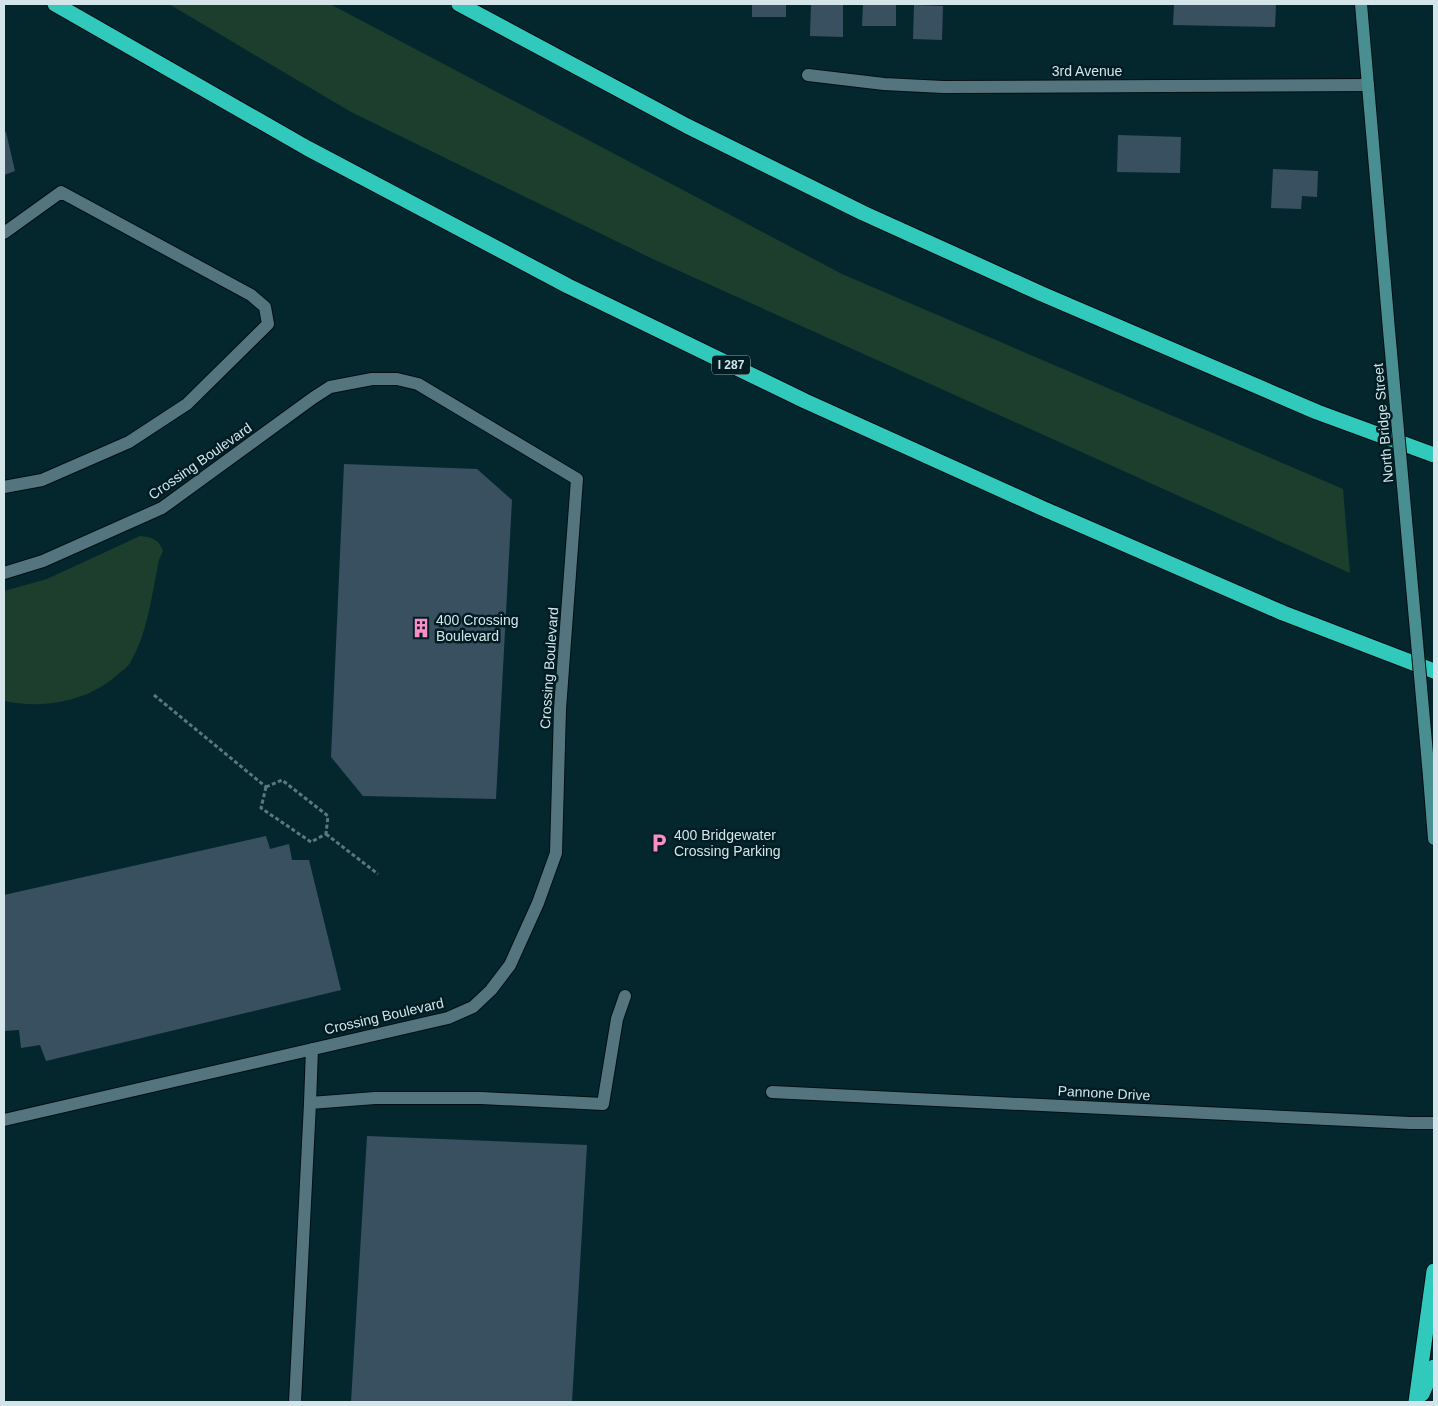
<svg xmlns="http://www.w3.org/2000/svg" width="1438" height="1406" viewBox="0 0 1438 1406" font-family="Arial,sans-serif">
	<rect width="100%" height="100%" fill="#04272e"/>
	<path fill="#1d3e2c" d="M169,4H330L842,274L1343,489L1350,573L655,260L351,112Z
		M140,536C152,537 159,539 163,551L159,560C152,593 148,633 130,663C127,668 120,672 116,676C86,702 42,709 4,701V591L47,579Z"/>
	<path fill="#395061" d="M752,4H786V17H752Z
		M811,4H843V37L810,36Z
		M863,4H896V26H862Z
		M1174,4H1276L1275,27L1173,25Z
		M914,5L943,6L942,40L913,39Z
		M6,132L15,171L4,175V133Z
		M1118,135L1181,137L1180,173L1117,172Z
		M1273,169L1318,171L1317,197L1302,196L1301,209L1271,208Z
		M344,464L477,469L512,500L496,799L363,796L331,757Z
		M266,836L270,849L289,844L292,860H309L341,990L46,1061L40,1045L21,1048L19,1030L4,1031V895Z
		M367,1136L587,1145L572,1402H351Z"/>
	<g fill="none" stroke-linecap="round" stroke-linejoin="round">
		<defs>
			<path id="lane" d="M4,233L61,192L251,295L265,307L268,324L187,404L129,442L42,480L4,487
				M4,573L43,561L162,508L313,398L330,387L372,379H397L418,384L577,479L560,709L556,853L538,903L510,965L491,990L473,1007L448,1018L4,1120
				M310,1103L375,1098H481L603,1104L617,1019L625,996
				M295,1402L310,1103L312,1049"/>
			<path id="street" d="M808,75L884,84L943,87L1368,85
				M772,1092L1410,1123H1434"/>
			<path id="secondary" d="M1361,4L1389,330
				M1429,776L1434,839"/>
			<path id="highway" d="M55,4L307,148L568,286L805,401L1044,509L1283,613L1434,671
				M459,4L687,126L863,213L1042,294L1317,412L1434,455
				M1422,1394L1434,1367
				M1416,1402L1434,1271"/>
		</defs>
		<use href="#lane" stroke="#000f14" stroke-width="14"/>
		<use href="#street" stroke="#000f14" stroke-width="14"/>
		<use href="#secondary" stroke="#000f14" stroke-width="14"/>
		<use href="#highway" stroke="#000f14" stroke-width="17"/>
		<path stroke="#5c777d" stroke-width="3" stroke-dasharray="4 2.5" stroke-linecap="butt" d="M154,695L266,787
			M266,787L261,808L311,842L326,834
			M266,787L282,780L328,816L326,834
			M326,834L378,874"/>
		<use href="#lane" stroke="#54757d" stroke-width="12"/>
		<use href="#street" stroke="#54757d" stroke-width="12"/>
		<use href="#secondary" stroke="#498e90" stroke-width="12"/>
		<use href="#highway" stroke="#30c9bb" stroke-width="15"/>
		<defs>
			<path id="secondary-bridge" d="M1389,330L1429,776"/>
		</defs>
		<use href="#secondary-bridge" stroke="#000f14" stroke-width="14" stroke-linecap="butt"/>
		<use href="#secondary-bridge" stroke="#498e90" stroke-width="12"/>
	</g>
	<defs>
		<symbol id="building-bare" viewBox="-9 -9 18 18"><path d="M-4-6H4V6H1V3H-1V6H-4ZM-2.5-4.3h1.7v1.8h-1.7ZM.8-4.3h1.7v1.8H.8ZM-2.5-1h1.7V.8h-1.7ZM.8-1h1.7V.8H.8Z" fill="#fb8fc5" stroke="#001d24" stroke-width="2.5" paint-order="stroke"/></symbol>
		<symbol id="parking-bare" viewBox="-9 -9 18 18"><path d="M-3.5-5.5H1a3.5 3.5 0 0 1 0 7H-1V5.5H-3.5ZM-1-3.4V-.6H.8a1.4 1.4 0 0 0 0-2.8Z" fill="#fb8fc5" stroke="#001d24" stroke-width="2.5" paint-order="stroke"/></symbol>
	</defs>
	<g fill-rule="evenodd">
		<use href="#building-bare" x="407" y="614" width="28" height="28"/>
		<use href="#parking-bare" x="645" y="829" width="28" height="28"/>
	</g>
	<g text-anchor="middle" dominant-baseline="central" stroke-width="5" stroke-linejoin="round" paint-order="stroke">
		<rect fill="#001d24" stroke="#94a9ae" stroke-width="1" x="712" y="355.5" width="38" height="19" rx="4"/>
		<g font-size="12" font-weight="bold" fill="#d3e5e9">
			<text x="731" y="365">I 287</text>
		</g>
		<g font-size="14" fill="#d3e5e9" stroke="#001d24">
			<text x="1087" y="71">3rd Avenue</text>
			<text transform="translate(1383 423) rotate(-95)">North Bridge Street</text>
			<text transform="translate(200 461) rotate(-35)">Crossing Boulevard</text>
			<text transform="translate(549 668) rotate(-86)">Crossing Boulevard</text>
			<text transform="translate(384 1016) rotate(-13)">Crossing Boulevard</text>
			<text transform="translate(1104 1093) rotate(3)">Pannone Drive</text>
		</g>
		<g font-size="14" fill="#d3e5e9" stroke="#001d24" text-anchor="start">
			<text x="436" y="620">400 Crossing<tspan x="436" dy="16">Boulevard</tspan></text>
			<text x="674" y="835">400 Bridgewater<tspan x="674" dy="16">Crossing Parking</tspan></text>
		</g>
	</g>
	<rect width="1438" height="1406" fill="none" stroke="#d3e5e9" stroke-width="10"/>
</svg>
